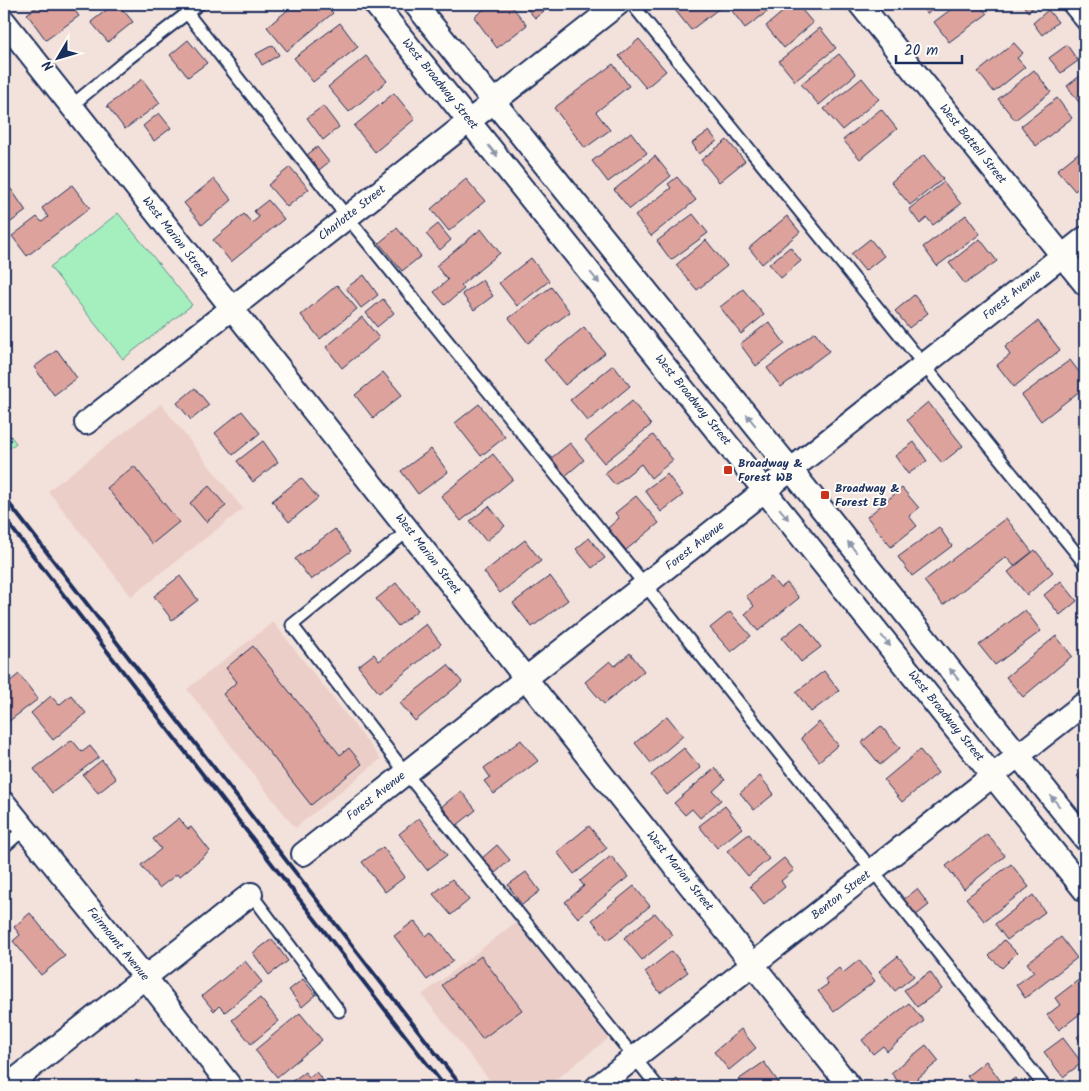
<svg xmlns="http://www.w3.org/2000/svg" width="1089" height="1091" viewBox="0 0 1089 1091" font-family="Kalam,sans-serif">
	<rect width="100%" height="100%" fill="#f3e1db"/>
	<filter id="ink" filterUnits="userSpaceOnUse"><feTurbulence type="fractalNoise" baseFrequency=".02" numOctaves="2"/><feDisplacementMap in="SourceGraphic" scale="10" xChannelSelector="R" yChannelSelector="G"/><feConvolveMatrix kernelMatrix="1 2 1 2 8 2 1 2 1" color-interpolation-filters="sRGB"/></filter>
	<g filter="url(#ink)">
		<path fill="#eccec8" d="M161,404L243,509L131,596L48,491Z
			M273,622L381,759L295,828L187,689Z
			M516,922L609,1038L546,1087H495L422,995Z"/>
		<path fill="#a5efbe" stroke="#608f8e" d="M118,213L192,305L123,359L50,267Z
			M4,428L16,443L4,453Z"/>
		<path fill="#dca29b" stroke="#1b2f5e" d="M41,4H70L79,16L46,40L27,14Z
			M114,4H118L133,22L108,42L91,22Z
			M147,4H160L152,10Z
			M295,4H325L333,13L287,51L267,27Z
			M491,4H510L527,25L497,48L474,17Z
			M523,4H553L535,18Z
			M683,4H725L691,30L675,10Z
			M732,4H778L745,28L729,7Z
			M792,4H797L813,23L784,48L766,26Z
			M918,4H940L927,14Z
			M958,4H979L987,14L949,42L934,22Z
			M1022,4H1038L1028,12Z
			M1048,10L1058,22L1042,35L1033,23Z
			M340,23L358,47L313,82L294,58Z
			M820,28L836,48L795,81L779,61Z
			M639,39L666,71L646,88L619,56Z
			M188,40L207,63L188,77L170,55Z
			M1014,43L1023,53L1017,58L1025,67L994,92L978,72Z
			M273,45L279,55L262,65L256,54Z
			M1067,45L1078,61L1061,73L1049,58Z
			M839,54L856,74L819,105L801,84Z
			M366,56L387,81L349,112L328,87Z
			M613,64L629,86L596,112L610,130L585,148L554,108Z
			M1034,70L1051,92L1015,120L998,99Z
			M1085,72V107L1084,109L1067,86Z
			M862,78L879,99L842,130L824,109Z
			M142,79L160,103L125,129L107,106Z
			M394,93L415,119L375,152L354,126Z
			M1057,98L1072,118L1036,146L1021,126Z
			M323,106L339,127L323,140L307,118Z
			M881,109L897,129L860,159L843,140Z
			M159,113L171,128L154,141L143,126Z
			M709,131L717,141L699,154L692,143Z
			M631,132L647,153L608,182L592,161Z
			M727,140L745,161L719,182L701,160Z
			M317,147L329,162L319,170L307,155Z
			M1082,150L1084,153L1085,152V182L1075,191L1057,170Z
			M924,155L943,179L910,205L891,182Z
			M655,156L671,176L630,209L614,190Z
			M290,167L309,189L287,207L268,185Z
			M677,177L696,200L651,236L635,216L671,188L668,184Z
			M214,179L232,200L202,225L184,203Z
			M466,179L485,201L449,231L431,209Z
			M944,182L961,204L933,225L927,218L920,224L909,209Z
			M72,185L90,208L27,256L12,236L37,217L42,222L48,217L42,208Z
			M11,189L26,211L4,227V194Z
			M268,200L284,219L231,262L213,240L244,214L252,223L259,217L254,211Z
			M693,214L708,233L671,260L657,241Z
			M966,215L980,234L937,266L923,247Z
			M787,216L800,232L762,264L749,248Z
			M438,224L451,240L440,250L426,234Z
			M397,228L421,256L402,271L379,243Z
			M481,229L500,253L461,285L464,289L445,305L434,292L448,280L436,266Z
			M870,239L884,256L865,271L851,254Z
			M980,239L997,261L965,284L949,263Z
			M706,240L727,266L697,290L676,265Z
			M790,247L801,261L781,278L769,264Z
			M531,258L549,281L517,306L499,283Z
			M364,275L378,295L361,308L346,288Z
			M482,280L493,296L474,310L462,294Z
			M337,285L357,309L320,339L301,315Z
			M551,287L570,312L528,343L509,318Z
			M743,289L764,315L741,334L720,307Z
			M914,295L928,313L909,328L895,311Z
			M383,299L394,313L377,327L366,313Z
			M362,317L379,338L342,368L326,347Z
			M1038,321L1060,350L1014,387L997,365L1010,355L1005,347Z
			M769,322L785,344L756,366L740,344Z
			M584,327L605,353L565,385L544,360Z
			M815,332L829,351L781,387L767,368Z
			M57,350L77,378L54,395L34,367Z
			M1070,360L1085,380V387L1041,421L1022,395Z
			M613,365L630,386L588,421L570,400Z
			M383,372L402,395L373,418L355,395Z
			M195,388L209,405L191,420L177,403Z
			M632,401L651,425L604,463L585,440Z
			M928,402L963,446L942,463L907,420Z
			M479,404L505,437L481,456L455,423Z
			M242,411L260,433L233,455L215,433Z
			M653,435L673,460L651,478L641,464L615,485L605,473Z
			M263,441L278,462L253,482L237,461Z
			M914,442L927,461L908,474L895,456Z
			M570,443L584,460L564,477L550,459Z
			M431,449L448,472L418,494L401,471Z
			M493,454L513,479L461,521L441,496Z
			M134,466L179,522L152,544L107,488Z
			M667,474L683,495L661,512L645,490Z
			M301,478L318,498L289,522L272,501Z
			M209,486L226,506L206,522L190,503Z
			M902,488L919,508L909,516L917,526L891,547L867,517Z
			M636,496L659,523L626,550L608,528L619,518L615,513Z
			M489,506L505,526L486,541L470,521Z
			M1006,518L1032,552L1014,566L1006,557L943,605L924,581Z
			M939,527L952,546L912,576L898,557Z
			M335,529L351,551L311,580L295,559Z
			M589,538L605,558L592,568L576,549Z
			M525,540L541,561L500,593L484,572Z
			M1035,550L1053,572L1027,595L1008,572Z
			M180,576L198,600L172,620L154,596Z
			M550,576L568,600L532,627L513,603Z
			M771,577L780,588L787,583L799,598L758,631L745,614L754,606L746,596Z
			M1061,581L1077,601L1060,615L1044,595Z
			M396,583L418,610L398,626L376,599Z
			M1025,610L1041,631L995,665L979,645Z
			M730,612L751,636L731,652L710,628Z
			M802,622L821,647L801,662L782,638Z
			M426,624L441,644L379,693L358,666L374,654L379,661Z
			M1056,636L1072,656L1023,697L1006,677Z
			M253,646L340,755L349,748L362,764L311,805L223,694L237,682L226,668Z
			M630,653L644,671L604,704L585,682L610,661L615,666Z
			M448,665L462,682L415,721L400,703Z
			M824,671L839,691L811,712L796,692Z
			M19,674L38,699L4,725V686Z
			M71,695L86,713L53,740L31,713L51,696L59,705Z
			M667,716L683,736L651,763L635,743Z
			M819,722L838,745L819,761L801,738Z
			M881,726L900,748L880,765L862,742Z
			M72,740L82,752L90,746L99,757L52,793L34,769Z
			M521,740L538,761L494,794L484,781L490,777L484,768Z
			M684,748L701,768L667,795L651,775Z
			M920,750L938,773L902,802L884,780Z
			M102,760L116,779L98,793L83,775Z
			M715,768L725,780L713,791L721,800L700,818L692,809L685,815L674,803Z
			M1085,769V786L1077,776Z
			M760,776L774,794L754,810L740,793Z
			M461,791L476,810L456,826L441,807Z
			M725,806L742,828L717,848L699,826Z
			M179,818L188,829L191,827L210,851L179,877L177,874L159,888L141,865L161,849L153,839Z
			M419,818L447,855L427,870L399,834Z
			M589,826L607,848L574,874L557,852Z
			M749,834L769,859L748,876L727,851Z
			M987,834L1005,856L964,889L946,866Z
			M497,845L510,860L494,874L481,859Z
			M383,847L405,877L385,892L362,862Z
			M611,856L628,877L578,918L565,902L584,886L580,881Z
			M784,858L794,870L781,881L785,887L764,904L750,886Z
			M1011,864L1029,887L984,921L966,898Z
			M526,872L540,891L522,905L508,885Z
			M452,879L469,900L451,915L433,894Z
			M634,886L650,906L608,940L592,920Z
			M917,889L929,905L915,916L903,900Z
			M1033,895L1045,912L1007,940L995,924Z
			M30,913L65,956L41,975L13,941L20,935L14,927Z
			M655,913L673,935L642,960L624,938Z
			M414,921L426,936L431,932L453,961L427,980L394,936Z
			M1061,937L1077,958L1025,998L1016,985L1034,972L1027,963Z
			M272,939L288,961L269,975L253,953Z
			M1004,940L1017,953L1002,968L989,956Z
			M672,951L688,972L660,993L645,972Z
			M481,956L522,1010L482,1039L442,985Z
			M898,956L914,976L895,991L879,971Z
			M859,960L875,981L834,1012L818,991L828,984L825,979L839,968L843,973Z
			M245,961L262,982L225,1012L219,1006L214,1011L202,996Z
			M930,972L942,989L917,1007L904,990Z
			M1085,975V1010L1059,1030L1047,1015L1060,1005L1055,998Z
			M303,979L316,995L302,1007L289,990Z
			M260,998L279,1021L251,1044L232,1020Z
			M909,1003L924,1021L887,1051L883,1046L873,1054L862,1040Z
			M300,1013L322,1040L277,1077L255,1050Z
			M741,1029L756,1048L729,1070L714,1052Z
			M1085,1030V1047L1077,1037Z
			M1063,1038L1082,1063L1063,1077L1044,1052Z
			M926,1045L939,1061L907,1087H903L891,1073Z
			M986,1061L1000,1080L991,1087H975L967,1076Z
			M764,1062L779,1083L773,1087H743L738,1080Z
			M305,1072L309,1077L316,1072L328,1087H284Z
			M1015,1078L1021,1087H1002Z
			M677,1079L683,1087H666Z
			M144,1081L149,1087H135Z"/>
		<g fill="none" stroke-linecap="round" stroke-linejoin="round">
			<defs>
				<path id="service" d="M632,4L1085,564
					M1067,4L1085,26
					M187,13L347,217L645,585L1045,1087
					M71,106L129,58L199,4
					M409,530L292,625L405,772L658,1087
					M4,847L24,829
					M251,894L339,1011"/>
				<path id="minor" d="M375,4L1085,891
					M415,4L791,470L1085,839
					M860,4L1085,284
					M4,21L850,1087
					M86,423L618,4
					M4,803L145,977L231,1087
					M303,854L1085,238
					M6,1087L251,894
					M597,1087L1085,703"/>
			</defs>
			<use href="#service" stroke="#1b2f5e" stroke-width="15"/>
			<use href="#minor" stroke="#1b2f5e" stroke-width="26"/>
			<use href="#service" stroke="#fdfcf7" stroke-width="11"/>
			<use href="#minor" stroke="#fdfcf7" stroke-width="22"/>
			<path stroke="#1b2f5e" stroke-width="4" d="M4,497L462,1087
				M4,518L445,1087"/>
		</g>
		<defs><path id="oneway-solid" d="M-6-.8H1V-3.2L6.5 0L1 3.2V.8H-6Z" transform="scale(1.25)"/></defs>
		<g fill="#8c96aa">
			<use href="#oneway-solid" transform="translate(493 151) rotate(51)"/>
			<use href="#oneway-solid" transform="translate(595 278) rotate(51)"/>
			<use href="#oneway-solid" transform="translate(751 420) rotate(-129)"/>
			<use href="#oneway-solid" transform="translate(784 514) rotate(51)"/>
			<use href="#oneway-solid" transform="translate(852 547) rotate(-129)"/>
			<use href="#oneway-solid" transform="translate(886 641) rotate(51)"/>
			<use href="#oneway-solid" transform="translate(954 674) rotate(-129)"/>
			<use href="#oneway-solid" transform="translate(1055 801) rotate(-129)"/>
		</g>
	</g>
	<g fill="#c8321e" stroke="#fdfcf7" stroke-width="2">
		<rect x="723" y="465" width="10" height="10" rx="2.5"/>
		<rect x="820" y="490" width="10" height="10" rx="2.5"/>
	</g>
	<g text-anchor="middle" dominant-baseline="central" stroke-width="4" stroke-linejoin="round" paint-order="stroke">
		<g font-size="12" fill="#1b2f5e" stroke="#fdfcf7">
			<text transform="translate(440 84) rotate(51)">West Broadway Street</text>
			<text transform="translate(973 144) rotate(51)">West Battell Street</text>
			<text transform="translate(352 213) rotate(-38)">Charlotte Street</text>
			<text transform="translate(175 237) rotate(52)">West Marion Street</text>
			<text transform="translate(1012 295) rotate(-39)">Forest Avenue</text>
			<text transform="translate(693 400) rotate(51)">West Broadway Street</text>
			<text transform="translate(695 546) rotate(-38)">Forest Avenue</text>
			<text transform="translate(428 554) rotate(52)">West Marion Street</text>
			<text transform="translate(946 716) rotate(51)">West Broadway Street</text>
			<text transform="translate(376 796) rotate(-38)">Forest Avenue</text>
			<text transform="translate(680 871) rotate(51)">West Marion Street</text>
			<text transform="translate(841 895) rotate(-38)">Benton Street</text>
			<text transform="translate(118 944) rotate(51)">Fairmount Avenue</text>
		</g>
		<g font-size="12" font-weight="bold" fill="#1b2f5e" stroke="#fdfcf7" text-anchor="start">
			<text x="738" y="463">Broadway &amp;<tspan x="738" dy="14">Forest WB</tspan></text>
			<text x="835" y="488">Broadway &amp;<tspan x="835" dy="14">Forest EB</tspan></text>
		</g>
	</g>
	<rect width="1089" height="1091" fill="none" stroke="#fdfcf7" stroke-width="20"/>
	<rect x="10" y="10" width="1069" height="1071" fill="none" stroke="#1b2f5e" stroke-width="2" filter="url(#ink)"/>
	<g transform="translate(58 58) rotate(232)" stroke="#fdfcf7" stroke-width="4" paint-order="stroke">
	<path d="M0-4L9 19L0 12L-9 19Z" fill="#1b2f5e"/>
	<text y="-8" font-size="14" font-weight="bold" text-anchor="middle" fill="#1b2f5e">N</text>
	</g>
	<path d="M896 55v8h66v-8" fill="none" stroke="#1b2f5e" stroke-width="2.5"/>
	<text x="904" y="55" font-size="15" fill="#1b2f5e" stroke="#fdfcf7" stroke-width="4" paint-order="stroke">20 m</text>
</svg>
